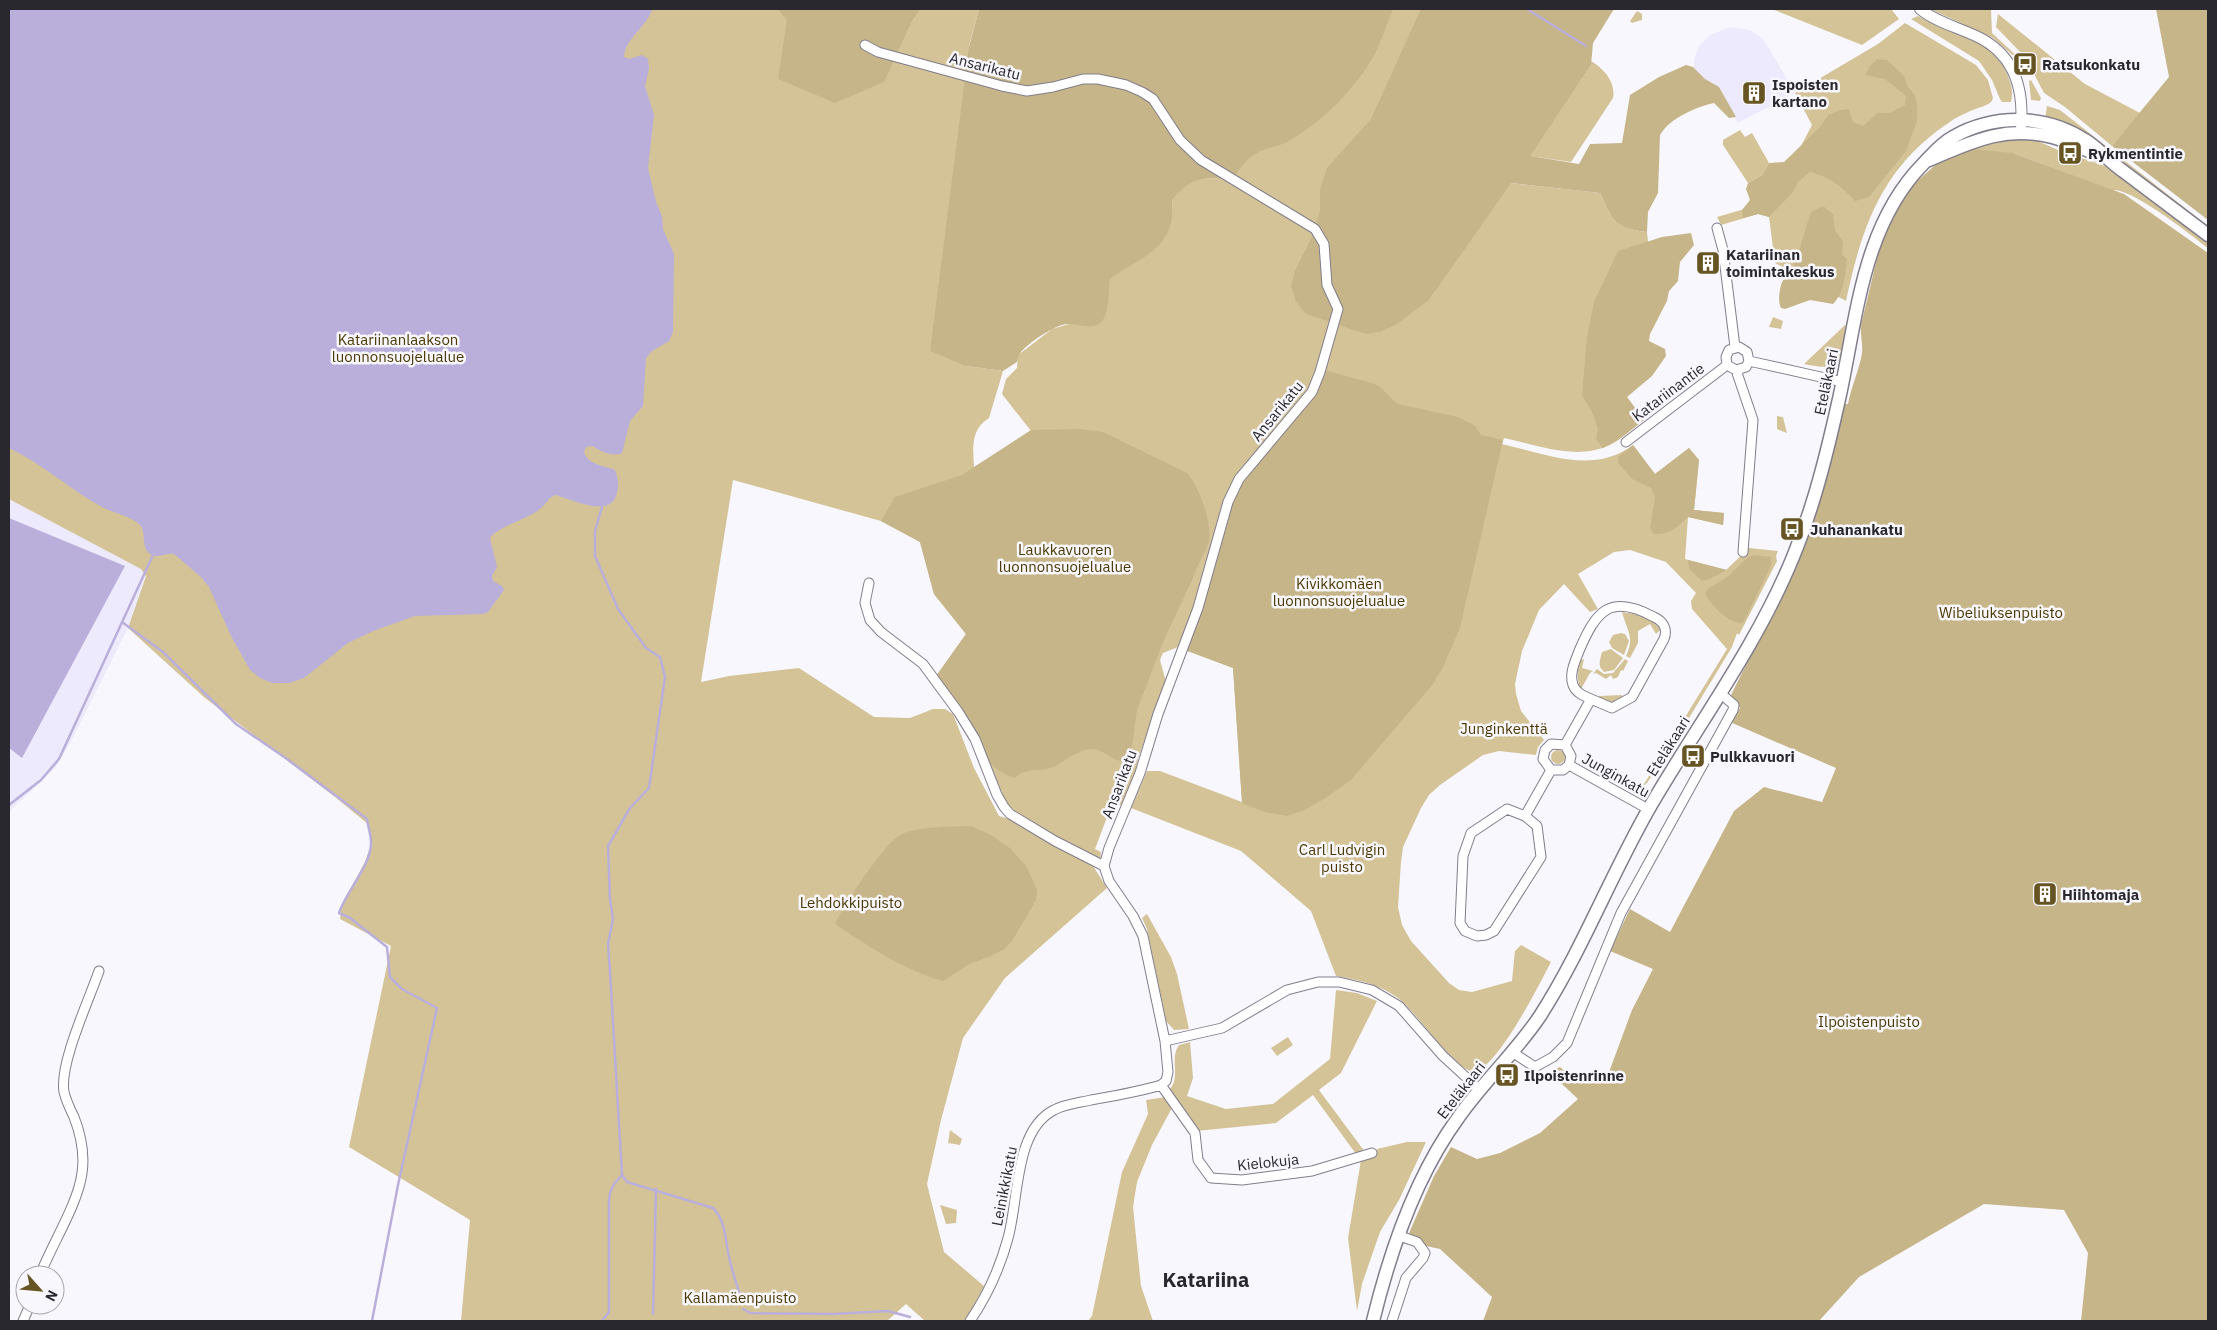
<svg xmlns="http://www.w3.org/2000/svg" width="2217" height="1330" viewBox="0 0 2217 1330" font-family="'IBM Plex Sans',sans-serif">
	<rect width="100%" height="100%" fill="#f9f7fe"/>
	<path fill="#eeeafd" d="M1730,27L1750,30L1761,37L1769,48L1795,93L1738,123L1719,92L1694,74V59L1699,46L1710,35Z
		M9,489L151,559L128,628L71,742L55,768L9,812Z"/>
	<path fill="#d3c397" fill-rule="evenodd" d="M9,9H800L895,58L912,22L921,9H979L969,46L1014,9H1501L1315,230L1304,252L1307,314L1335,323L1430,299L1510,183L1600,193C1614,222 1613,228 1647,232L1648,242L1638,245L1612,377L1644,420C1633,428 1622,439 1610,445C1576,461 1537,445 1504,438L1502,444C1546,454 1593,475 1633,445L1655,474L1689,448L1699,460L1694,510L1724,513L1723,525L1688,517L1685,559L1726,570L1749,548L1778,551L1776,556L1777,561L1739,635L1737,633L1732,647L1669,751L1647,783L1639,789L1629,787L1644,784L1727,649L1692,609L1691,601L1696,593L1666,562L1630,550L1614,552L1578,574L1598,609L1590,612L1564,584L1539,610L1522,651L1515,684L1516,694L1521,711L1544,740L1538,747L1536,755L1499,751L1483,755L1440,785L1429,795L1421,808L1403,847L1401,862L1398,907L1402,925L1411,941L1449,983L1459,990L1472,992L1512,981L1515,951L1521,945L1551,962C1539,985 1498,1067 1474,1072C1453,1069 1417,1012 1398,998C1379,984 1358,980 1336,976L1311,911L1241,851L1131,808L1147,771H1160L1242,802L1233,668L1185,650L1202,610L1228,518L1312,392L1318,369L1302,400L1238,476L1197,605L1183,639L1178,647L1163,653L1160,660L1166,682L1138,758L1135,774L1121,805L1112,804L1095,849L1101,852L1100,861L1092,859L1020,815L1007,804L988,762L934,679L966,634L934,594L920,542L881,521L733,480L701,682L729,676L799,668L874,717L910,718L933,709H945L953,714L974,768L999,816L1016,821L1093,866L1107,888L1005,978L963,1038L941,1120L927,1184L944,1252L984,1286L968,1317L963,1321H925L906,1304L887,1321H461L470,1220L349,1147L391,946L340,919L342,904L365,862L371,844L368,824L335,797L205,698L128,628L146,576L141,569L9,499ZM1201,160L1230,180C1202,177 1190,176 1172,201C1176,244 1140,258 1109,279L1106,313L1052,329L1018,355L1017,368L1006,379L1002,394L1031,431L974,467C973,448 970,430 989,418L1003,371L966,366Z
		M1772,9H1891L1899,19L1862,45Z
		M1930,9H1991L1992,33L2019,58H2016L1993,38Z
		M1637,11L1642,14V20L1632,23L1630,21Z
		M1998,14L2085,84L2140,113L2112,146L2065,107L2044,93L2025,57L1996,27Z
		M1918,16C1949,36 1997,38 2009,79C2012,87 2013,93 2011,102H2002L2000,99L1992,80L1979,61L1911,19Z
		M1905,23L1976,65L1988,80L1993,98C1992,101 1991,103 1988,104C1985,106 1981,107 1978,108C1967,112 1956,117 1947,124C1882,168 1862,226 1846,301L1775,263L1769,217L1758,214L1721,225L1717,217L1772,201L1812,125L1795,93L1878,44Z
		M1591,61C1604,69 1616,82 1613,98L1571,162L1529,156L1591,65Z
		M2031,80L2041,98L2040,101L2031,100L2029,81Z
		M2047,106L2060,110L2208,226V229L2045,119Z
		M1740,130L1745,137L1752,133L1769,163L1762,175L1748,183L1723,145V140Z
		M2003,137L2040,140V142L2078,159L2079,157L2105,166L2208,243V248C2190,234 2132,188 2112,190L2013,153L1947,155Z
		M1773,317L1783,321L1781,329L1769,327Z
		M1845,325L1847,327C1839,364 1845,372 1804,364Z
		M1777,416L1783,417L1787,433L1777,429Z
		M1622,612C1635,614 1653,617 1660,630L1656,634L1650,624L1638,631V643L1630,658L1626,656C1635,637 1627,631 1622,612Z
		M1621,633L1625,634L1629,641L1624,655L1612,648L1609,642L1613,635Z
		M1611,649L1623,658L1614,670L1604,672C1597,666 1600,660 1602,652Z
		M1584,659L1582,668L1593,671L1590,673L1581,689C1576,679 1577,670 1581,660Z
		M1625,659L1628,661L1623,671L1621,670L1618,677L1613,679L1611,675L1606,679L1596,673L1593,674L1597,669L1604,674L1613,673Z
		M1622,695V699L1612,703L1599,700V696Z
		M1551 757a7 7 0 1 1 14 0a7 7 0 1 1-14 0Z
		M1147,914L1171,957L1177,974L1189,1029L1174,1030L1166,1021L1147,929L1142,918Z
		M1336,990L1357,993L1377,1001L1341,1073L1319,1090L1365,1152L1356,1154L1313,1095L1276,1123L1196,1131L1195,1126L1170,1089C1181,1076 1169,1059 1179,1045L1190,1042L1193,1078L1187,1096L1226,1109L1273,1104L1330,1059Z
		M1288,1037L1293,1045L1277,1056L1271,1048Z
		M1166,1097L1173,1106L1152,1145L1137,1182L1133,1207L1141,1286L1153,1321H1088L1092,1316L1122,1172L1148,1114L1146,1100Z
		M950,1130L962,1139L960,1145L948,1143Z
		M1407,1142H1426L1399,1200L1380,1232L1362,1284L1357,1311L1348,1238L1361,1160L1377,1155V1149Z
		M940,1205L957,1210L956,1223L946,1224Z"/>
	<path fill="#c6b588" d="M778,9H921L912,22L884,82L835,103L778,79L787,20Z
		M979,9H1393C1386,25 1381,44 1372,59C1353,91 1321,123 1287,142C1277,147 1264,148 1255,154C1245,160 1238,171 1232,180C1203,177 1191,176 1172,201C1177,248 1142,256 1110,279C1108,291 1110,310 1103,320C1095,332 1078,323 1067,324C1056,324 1024,345 1019,355C1018,356 1018,361 1017,362L1003,371L966,366L930,351L969,47Z
		M1421,9H1614L1593,43L1591,65L1530,156L1579,164L1590,144L1622,143L1630,95L1659,77L1686,65L1693,67L1705,79L1719,87L1736,117L1729,118L1714,103C1696,107 1670,118 1660,135L1658,193L1648,212L1647,232C1613,228 1614,222 1600,193L1511,183L1430,299L1397,324L1380,332L1366,334L1306,314L1296,302L1291,286L1295,271L1315,229L1320,211V189L1327,168L1371,119Z
		M2156,9H2208V220L2112,146L2169,77Z
		M1877,59L1887,60L1904,76L1908,87L1914,94L1917,103V121L1906,151L1869,197L1855,201C1843,187 1828,176 1810,172L1798,182L1792,193L1769,217L1758,214L1743,218L1742,210L1750,200L1746,189L1748,183L1762,175L1769,163L1784,162L1820,127L1828,115L1840,110L1849,109L1853,122L1863,126L1878,113H1890L1905,105L1906,96L1885,79L1865,75L1870,66Z
		M1971,149L2013,153L2124,194L2208,253V1321H2081L2088,1253L2064,1210L1984,1204L1859,1277L1819,1321H1483L1492,1297L1440,1249L1426,1246L1409,1233L1434,1176L1451,1147L1477,1159L1500,1153L1540,1133L1578,1099L1549,1072L1560,1067L1578,1083H1605L1632,1010L1653,969L1610,951L1630,909L1670,932L1734,811L1764,787L1822,802L1836,768L1730,722L1740,708L1731,695C1758,640 1789,587 1810,529C1825,489 1834,446 1844,404H1848C1851,387 1859,371 1862,353C1863,344 1860,334 1861,325L1879,250L1894,213L1915,183L1941,160Z
		M1823,206L1833,214L1835,230L1843,242L1842,254L1847,259C1845,275 1845,292 1833,304L1810,300L1785,309L1781,308C1778,302 1779,293 1781,285C1784,276 1792,270 1795,262C1802,245 1805,228 1811,212Z
		M1691,233L1694,245L1680,262L1678,281L1669,291L1667,301L1650,334L1649,341L1665,349L1666,356L1652,376L1627,397L1644,420L1619,439L1603,448L1596,439L1598,429L1593,414L1582,395L1587,337L1594,302L1618,251L1662,237Z
		M1324,370L1375,384C1385,389 1389,398 1398,404L1458,417L1475,426L1481,435L1503,440L1460,628L1443,667L1433,684L1351,780L1327,797L1305,810L1287,816L1265,812L1242,803L1233,668L1185,650L1202,610L1232,504L1242,481Z
		M1080,429L1103,432L1187,473C1199,486 1212,523 1209,540C1208,547 1203,555 1200,561C1191,584 1180,605 1170,627C1158,652 1150,679 1139,704C1132,722 1138,748 1122,761C1111,760 1104,750 1094,749C1075,748 1064,765 1047,769C1034,771 1026,768 1015,778C981,771 952,708 934,679L966,634L934,594L920,542L881,521L895,497L962,475L1031,430Z
		M1633,445L1655,474L1689,448L1699,460L1694,510L1724,513L1723,525L1688,517C1677,527 1670,535 1654,534L1650,528L1655,497L1651,488L1632,479L1618,463V457Z
		M1754,555L1771,557V566L1743,623C1727,623 1714,607 1705,594C1708,586 1713,586 1720,582C1733,575 1740,560 1754,555Z
		M1688,560L1727,570L1709,579L1702,581L1689,569Z
		M971,826L991,835L1011,849L1026,866L1037,890L1036,900L1012,941L1004,949L989,957L971,963L943,981C905,971 867,945 835,924C844,906 885,841 902,834C920,826 951,827 971,826Z"/>
	<path fill="#baafdb" d="M9,9H652C648,26 625,38 624,57L629,59L642,55L648,59L649,68L645,86L654,115L648,168L656,202L662,216L663,229L674,254L673,332L669,341L652,351L646,358L643,406L630,421L622,453C613,457 601,452 593,446L586,447L584,452C588,465 603,465 615,470C618,478 619,485 617,493C611,520 572,499 555,495C547,499 547,503 541,508C529,519 498,526 490,538L497,567L492,576L493,581L502,586L504,590L488,612L483,614L415,616L373,631L348,643L304,678L289,683H272L260,678L250,670L231,636L209,587L201,577L174,554C167,553 159,558 152,555C139,549 148,532 139,524C130,516 114,513 104,508C70,490 43,464 9,448Z
		M9,518L125,566L22,758L9,748Z"/>
	<g fill="none" stroke-linecap="round" stroke-linejoin="round">
		<path stroke="#baafdb" stroke-width="2.5" d="M1527,9L1586,46
			M602,507L595,531V556L618,609L646,648L660,657L665,677L649,788L630,808L608,846L610,899L613,919L608,944L610,972L622,1175L627,1182L713,1208C726,1221 725,1240 729,1257C732,1271 737,1285 741,1299
			M122,622L163,652L236,724L287,759L367,819C368,827 371,835 371,842C372,864 346,892 339,913L350,918L387,947L390,977L402,989L437,1008L398,1185L372,1321
			M9,805L41,780L59,759L153,555
			M743,1309L750,1313L833,1314L888,1311L910,1317
			M653,1314L656,1189
			M602,1321L609,1312V1200L610,1193L614,1184L622,1175"/>
		<defs>
			<path id="minor" d="M865,45L878,52L1002,86L1027,91L1053,87L1083,79H1098L1126,85L1142,92L1153,99L1180,140L1201,160L1315,229L1324,244L1327,285L1338,309L1320,372L1312,392L1239,479L1228,502L1198,608L1158,714L1140,773L1109,848L1104,866L1109,881L1133,916L1143,936L1165,1041L1168,1072L1166,1081L1161,1085
				M1717,228L1723,250L1735,347
				M1749,361L1746,367L1736,370L1727,365L1726,357L1729,350L1739,347L1747,352L1749,361L1843,382
				M1736,370L1753,420L1743,552
				M1626,442L1727,365
				M869,583L865,603L870,620L881,632L923,664L959,713L975,739L997,795L1004,807L1010,814L1055,841L1104,866
				M1569,765L1571,756L1565,745L1591,699L1612,708L1632,697L1664,639C1668,629 1663,621 1654,617C1610,593 1596,611 1579,651C1575,662 1569,673 1573,685C1576,693 1584,696 1591,699
				M1569,765L1648,809
				M1551,770L1543,759L1545,750L1551,744L1565,745
				M1525,816L1537,826L1541,857L1494,931L1486,935L1477,936L1465,931L1460,923L1463,856L1471,833L1507,809L1525,816L1551,770H1563L1569,765
				M1165,1041L1222,1028L1287,990L1318,982H1339L1372,990L1399,1006L1443,1056L1480,1090
				M1512,1052L1535,1067L1553,1057L1567,1043L1621,913L1733,710L1734,705L1720,693
				M1161,1085L1195,1133L1198,1160L1211,1178L1242,1180L1312,1171L1372,1153
				M40,1275C52,1244 78,1204 82,1173C85,1153 81,1135 74,1117C70,1109 66,1100 64,1092C59,1064 89,1000 99,971
				M23,1321L30,1305
				M970,1321C987,1296 1000,1268 1008,1238C1019,1200 1014,1130 1054,1110C1065,1104 1078,1103 1091,1100C1114,1096 1138,1092 1161,1085
				M1392,1321L1406,1278L1423,1258L1425,1253L1417,1242L1400,1236"/>
			<path id="tertiary" d="M1920,9C1936,22 1957,27 1976,36C2013,53 2024,87 2021,126"/>
			<path id="secondary" d="M1929,160C1971,142 2005,125 2052,137C2068,141 2081,148 2096,154
				M1373,1321C1390,1251 1415,1177 1458,1118C1483,1082 1516,1052 1540,1016C1583,949 1611,874 1651,805C1699,723 1757,645 1793,557C1814,506 1827,453 1839,399C1857,318 1862,226 1923,164C1933,154 1940,144 1953,137C1994,114 2045,114 2085,140C2097,147 2110,162 2123,171C2151,192 2180,214 2208,235"/>
		</defs>
		<use href="#minor" stroke="#817d8c" stroke-width="11"/>
		<use href="#tertiary" stroke="#817d8c" stroke-width="12"/>
		<use href="#secondary" stroke="#817d8c" stroke-width="15"/>
		<use href="#minor" stroke="#fff" stroke-width="9"/>
		<use href="#tertiary" stroke="#fff" stroke-width="10"/>
		<use href="#secondary" stroke="#fff" stroke-width="12"/>
	</g>
	<defs>
		<symbol id="bus-square" viewBox="-11 -11 22 22"><rect x="-9" y="-9" width="18" height="18" rx="4" fill="#665523" stroke="#f9f7fe"/><path d="M-5-6H5V4H4V6H2V4H-2V6H-4V4H-5ZM-3.5-4V0h7V-4ZM-3.5 1.2v1.5H-2V1.2ZM2 1.2v1.5H3.5V1.2Z" fill="#fff"/></symbol>
		<symbol id="building-square" viewBox="-11 -11 22 22"><rect x="-9" y="-9" width="18" height="18" rx="4" fill="#665523" stroke="#f9f7fe"/><path d="M-4-6H4V6H1V3H-1V6H-4ZM-2.5-4.3h1.7v1.8h-1.7ZM.8-4.3h1.7v1.8H.8ZM-2.5-1h1.7V.8h-1.7ZM.8-1h1.7V.8H.8Z" fill="#fff"/></symbol>
	</defs>
	<g fill-rule="evenodd">
		<use href="#bus-square" x="2011" y="50" width="28" height="28"/>
		<use href="#building-square" x="1740" y="79" width="28" height="28"/>
		<use href="#bus-square" x="2056" y="139" width="28" height="28"/>
		<use href="#building-square" x="1694" y="249" width="28" height="28"/>
		<use href="#bus-square" x="1778" y="515" width="28" height="28"/>
		<use href="#bus-square" x="1679" y="742" width="28" height="28"/>
		<use href="#building-square" x="2031" y="880" width="28" height="28"/>
		<use href="#bus-square" x="1493" y="1061" width="28" height="28"/>
	</g>
	<g text-anchor="middle" dominant-baseline="central" stroke-width="5" stroke-linejoin="round" paint-order="stroke">
		<g font-size="15" font-weight="bold" fill="#2a282f" stroke="#f9f7fe" text-anchor="start">
			<text x="2042" y="64">Ratsukonkatu</text>
			<text x="1772" y="84">Ispoisten<tspan x="1772" dy="17">kartano</tspan></text>
			<text x="2088" y="153">Rykmentintie</text>
			<text x="1726" y="254">Katariinan<tspan x="1726" dy="17">toimintakeskus</tspan></text>
			<text x="1810" y="529">Juhanankatu</text>
			<text x="1710" y="756">Pulkkavuori</text>
			<text x="2062" y="894">Hiihtomaja</text>
			<text x="1524" y="1075">Ilpoistenrinne</text>
		</g>
		<g font-size="15" fill="#2a282f" stroke="#f9f7fe">
			<text transform="translate(985 66) rotate(14)">Ansarikatu</text>
			<text transform="translate(1826 382) rotate(-78)">Eteläkaari</text>
			<text transform="translate(1668 392) rotate(-37)">Katariinantie</text>
			<text transform="translate(1277 411) rotate(-51)">Ansarikatu</text>
			<text transform="translate(1668 746) rotate(-58)">Eteläkaari</text>
			<text transform="translate(1616 775) rotate(29)">Junginkatu</text>
			<text transform="translate(1119 784) rotate(-69)">Ansarikatu</text>
			<text transform="translate(1461 1090) rotate(-52)">Eteläkaari</text>
			<text transform="translate(1268 1162) rotate(-6)">Kielokuja</text>
			<text transform="translate(1004 1186) rotate(-79)">Leinikkikatu</text>
		</g>
		<g font-size="15" fill="#4b3900" stroke="#f9f7fe">
			<text x="398" y="339">Katariinanlaakson<tspan x="398" dy="17">luonnonsuojelualue</tspan></text>
			<text x="1065" y="549">Laukkavuoren<tspan x="1065" dy="17">luonnonsuojelualue</tspan></text>
			<text x="1339" y="583">Kivikkomäen<tspan x="1339" dy="17">luonnonsuojelualue</tspan></text>
			<text x="2001" y="612">Wibeliuksenpuisto</text>
			<text x="1504" y="728">Junginkenttä</text>
			<text x="1342" y="849">Carl Ludvigin<tspan x="1342" dy="17">puisto</tspan></text>
			<text x="851" y="902">Lehdokkipuisto</text>
			<text x="1869" y="1021">Ilpoistenpuisto</text>
			<text x="740" y="1297">Kallamäenpuisto</text>
		</g>
		<g font-size="20" font-weight="bold" fill="#2a282f" stroke="#f9f7fe">
			<text x="1206" y="1279">Katariina</text>
		</g>
	</g>
	<rect width="2217" height="1330" fill="none" stroke="#2a282f" stroke-width="20"/>
	<g transform="translate(40 1290) rotate(117)"><circle r="24" fill="#f9f7fe" stroke="#a6a4ab"/>
	<path d="M0-4L9 19L0 12L-9 19Z" fill="#665523"/>
	<text y="-8" font-size="14" font-weight="bold" text-anchor="middle" fill="#2a282f">N</text>
	</g>
</svg>
